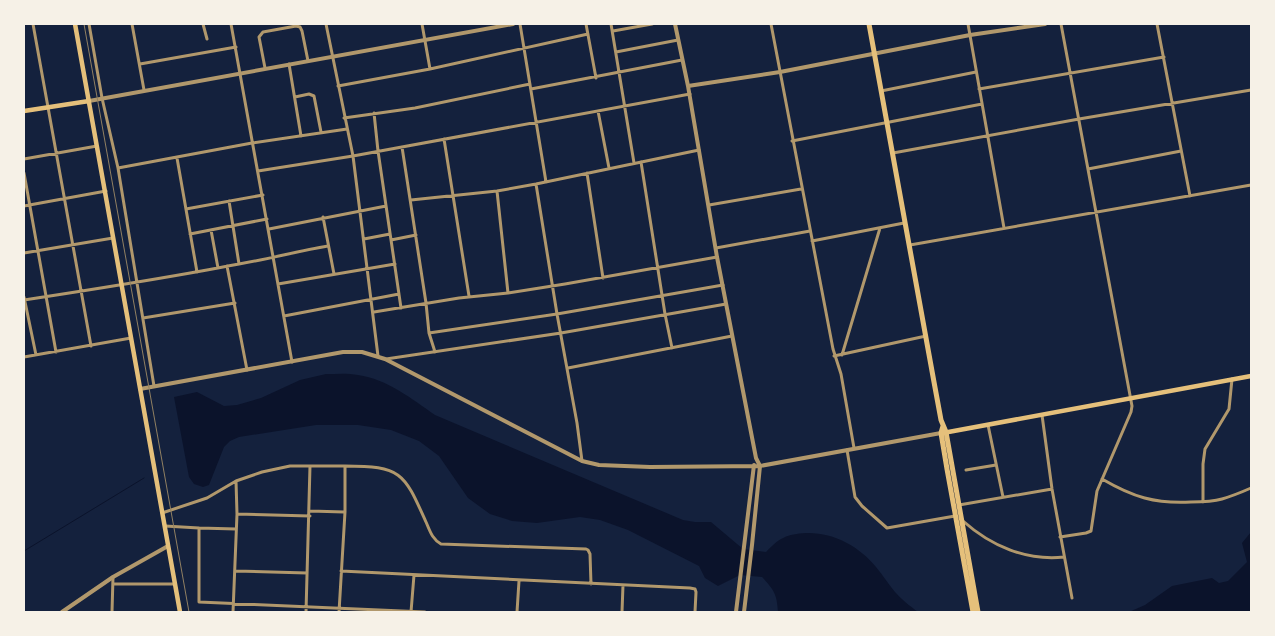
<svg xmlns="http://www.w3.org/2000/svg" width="1275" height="636" viewBox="0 0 1275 636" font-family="Commissioner,sans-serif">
	<rect width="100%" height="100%" fill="#14213d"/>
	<path fill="#0b132b" d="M326,374C337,374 348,373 358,375C387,379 412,399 435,415L683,520L695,522H711L743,549L766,552C779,538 787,534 806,533C833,532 859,546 876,567C883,575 888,584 895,592C901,599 910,606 918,612H778C777,594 774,590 762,577L740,575L718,586L705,578L699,566L628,530L600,520L580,517L537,523L512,521L490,514L468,498L439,456L419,441L391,430L358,425H316L239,437L230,441L224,447L209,485L203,487L194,484L189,477L174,397L197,392L224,406L237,405L261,398L300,380Z
		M1251,532V612H1129L1145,605L1172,586L1212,578L1219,583L1228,581L1247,562L1242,543Z"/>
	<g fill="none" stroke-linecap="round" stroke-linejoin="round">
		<path stroke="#0b132b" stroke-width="1" d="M24,551L144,478"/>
		<path stroke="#b1986c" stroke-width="3" d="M33,24L91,346
			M89,24L102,98L118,168L154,386
			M132,24L144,90
			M203,24L207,39
			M231,24L292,362
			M326,24L353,156L378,356
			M422,24L430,69
			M520,24L546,182
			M586,24L596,78
			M611,24L634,163
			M771,24L833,349L841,374L854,448
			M968,24L1004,228
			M1157,24L1190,196
			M613,31L652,24
			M616,52L678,40
			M140,64L236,47
			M289,64L301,136
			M265,68L259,37L263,32L296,26L300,27L302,31L308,61
			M338,86L430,69L588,34
			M531,89L682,60
			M979,89L1164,57
			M881,91L976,72
			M295,97L309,94L314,96L321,132
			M598,111L609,168
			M374,113L378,151L401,308
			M344,118L415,108L530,84
			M444,139L469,296
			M792,141L982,104
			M402,147L426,303L429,333L435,352
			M893,153L1079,119L1251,90
			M177,158L197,272
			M24,159L97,146
			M641,162L665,314L672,348
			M118,168L252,143L347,129
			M1088,169L1181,151
			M258,171L353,156L690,94
			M24,173L56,352
			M587,173L603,278
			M536,184L557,314L577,423L582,461
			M497,191L508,293
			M411,200L497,191L536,184L699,150
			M229,201L239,264
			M709,205L801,189
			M24,206L106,191
			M186,209L263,195
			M323,217L334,274
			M269,229L386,206
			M211,230L218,268
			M190,234L267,219
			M364,239L390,234
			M391,240L416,235
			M812,241L904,223
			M910,245L1251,185
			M716,248L810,231
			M24,253L113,238
			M227,266L247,370
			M278,284L395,264
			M24,297L36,355
			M24,300C96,289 167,278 239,264C269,259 298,251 328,246
			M374,312L459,298L508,293L565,284L717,257
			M284,316L399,294
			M143,318L235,303
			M429,333L557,314L723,285
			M842,355L880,228
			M834,356L926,336
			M24,357L131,338
			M386,359L561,333L726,304
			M568,368L732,336
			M1042,415L1052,489L1072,598
			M988,425L1003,497
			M847,450L855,497L862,506L887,528L955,516
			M345,466C402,466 404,473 426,522C430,531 432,539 441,544L586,549L588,550L590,554L591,584
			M966,470L996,465
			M1102,479C1133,497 1155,504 1191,502C1201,502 1212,502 1222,499C1232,496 1242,492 1251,488
			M1203,502V464L1205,449L1229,409L1232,379
			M959,505L1052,489
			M310,511L344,512
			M162,513L207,498L236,481L262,472L290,466H345V512L339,612
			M237,514L310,516
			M963,521C991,546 1026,561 1064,557
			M165,526L199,528
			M236,529L199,528V602L425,612
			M1060,537L1086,533L1091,531L1097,491L1131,412L1132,406L1061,24
			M235,571L307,573
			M341,571L690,588L695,589L696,592L695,612
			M113,584H175
			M112,612L113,577
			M233,612L237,514L236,481
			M306,612L310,466
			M411,612L414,575
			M517,612L519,581
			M622,612L623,585"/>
		<path stroke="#b1986c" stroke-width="4" d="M675,24L688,86L717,257L756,458L760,466L752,545L744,612
			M688,86L780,72L970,35L1045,24
			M89,101L513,24
			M140,389L343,352H362L385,359L582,461L599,465L650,467L760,466L941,433
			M62,612L113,577L168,546
			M736,612L754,465"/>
		<path stroke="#e5c07b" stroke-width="4.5" d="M75,24L180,612
			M24,111L89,101"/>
		<path stroke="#e5c07b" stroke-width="4.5" d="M943,433L1251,376"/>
		<path stroke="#e5c07b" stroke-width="5" d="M869,24L934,382L941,420L946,432L978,612
			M943,426L941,433L947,469L973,612"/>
		<path stroke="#918062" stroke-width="1" d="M84,24L189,612"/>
	</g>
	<rect width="1275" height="636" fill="none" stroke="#f6f1e7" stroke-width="50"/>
</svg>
